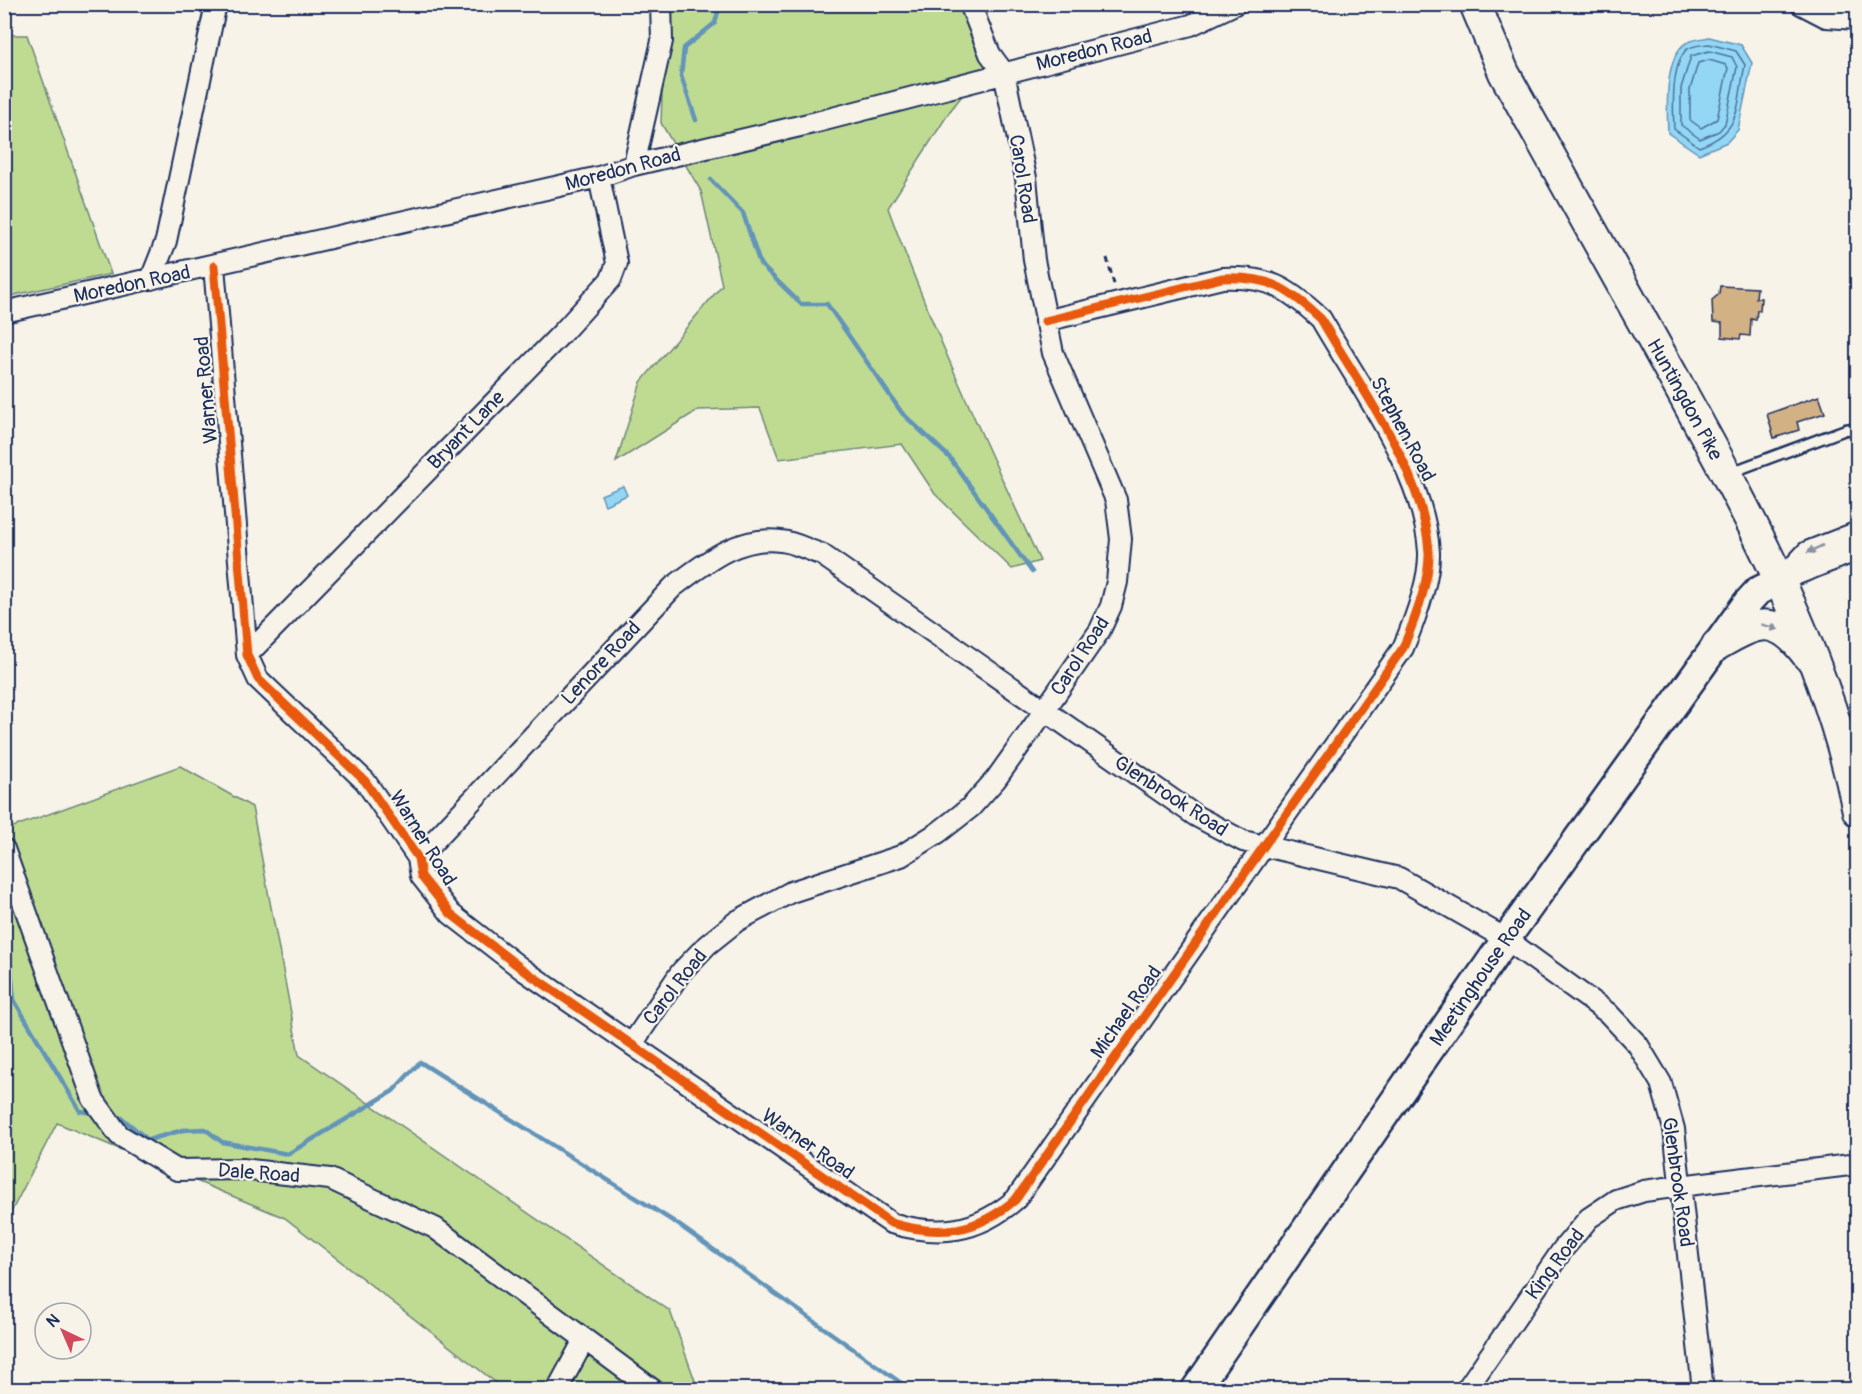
<svg xmlns="http://www.w3.org/2000/svg" width="1862" height="1394" viewBox="0 0 1862 1394" font-family="Pangolin,sans-serif">
	<rect width="100%" height="100%" fill="#f7f3e8"/>
	<filter id="ink" filterUnits="userSpaceOnUse"><feTurbulence type="fractalNoise" baseFrequency=".0167" numOctaves="2"/><feDisplacementMap in="SourceGraphic" scale="12" xChannelSelector="R" yChannelSelector="G"/><feConvolveMatrix kernelMatrix="1 2 1 2 8 2 1 2 1" color-interpolation-filters="sRGB"/></filter>
	<g filter="url(#ink)">
		<path fill="#bfdb92" stroke="#6d8578" stroke-width="1.5" d="M665,5H964L986,65L950,111L888,208C932,328 986,445 1040,561L1012,569L935,494L902,444L779,459L760,408L698,410L616,462L641,382L722,285L701,191L661,123Z
			M5,35H27L111,274L5,297Z
			M180,766L252,807L299,1055L670,1311L698,1389H504L285,1218L57,1123L5,1224V830Z"/>
		<path fill="#93d7f5" stroke="#6394b9" stroke-width="1.5" d="M1709,37L1741,45L1752,63L1738,130L1727,142L1699,154L1668,133C1667,110 1664,57 1686,43C1693,39 1702,39 1709,37Z
			M623,486L627,495L605,505L601,495Z"/>
		<g fill="none" stroke-linecap="round" stroke-linejoin="round">
			<path stroke="#4b729a" stroke-width="1.5" d="M1709,44L1736,51L1745,65C1736,106 1743,132 1699,147L1674,129C1673,109 1671,66 1686,50C1692,45 1702,45 1709,44Z
				M1709,51L1732,57L1737,67L1725,124L1719,131L1700,139L1681,125V88L1691,56Z
				M1709,60L1726,65L1728,68L1717,119L1701,128L1690,120V90L1698,63Z"/>
			<path stroke="#6394b9" stroke-width="4.5" d="M696,120L681,76L684,48L715,23L720,4
				M711,180L743,213L760,264L801,304H827L902,413L950,458L1032,572
				M4,931L9,946L14,1000L80,1111L97,1114
				M114,1117L122,1118L148,1140L183,1130L205,1129L222,1142L288,1154L393,1091L420,1062L676,1223L911,1390"/>
		</g>
		<path fill="#d2b185" stroke="#1b2f5e" stroke-width="1.5" d="M1720,286L1757,288L1756,298H1761L1760,311L1757,310L1756,320L1751,319L1750,336L1741,335L1740,339L1722,337V323L1713,322L1712,300L1719,294Z
			M1819,396L1825,413L1797,422L1799,430L1774,438L1767,414Z"/>
		<g fill="none" stroke-linecap="round" stroke-linejoin="round">
			<defs>
				<path id="lane" d="M1729,473L1847,429L1858,431"/>
				<path id="street" d="M1801,4L1826,17L1858,19
					M634,165L662,41L661,4
					M214,266L247,655L258,679L365,781L418,858L421,876L451,914L522,969L891,1223C939,1237 977,1233 1016,1199L1403,648C1414,622 1430,581 1429,552C1424,472 1360,387 1321,319C1287,287 1268,276 1222,278L1045,321
					M151,279L166,241L216,4
					M4,312L599,177L634,165L817,122L1191,25L1235,4
					M1787,578L1858,550
					M1781,580L1807,552L1858,532
					M247,655L562,333L611,279L617,263L599,177
					M4,849L93,1099L119,1135L177,1170L242,1169L330,1179L435,1228L653,1390
					M418,858L673,587C705,563 738,535 781,541C794,542 808,550 821,554L1196,816L1243,841L1399,878L1506,939L1608,1013L1638,1045L1661,1083L1674,1129L1703,1390
					M632,1044L681,972L707,945L737,921L791,892L901,856L939,832L971,807L996,779L1033,727L1100,630L1111,606L1117,582L1121,539L1116,500L1053,353L1034,260L1026,178L1004,73L990,54L970,4
					M557,1390L584,1340
					M1466,1390L1563,1249L1589,1218L1616,1200L1644,1191L1680,1186L1858,1164"/>
				<g id="secondary">
					<path id="s1" d="M1195,1390L1506,939L1746,604L1758,591L1781,580"/>
				</g>
				<g id="primary">
					<path id="s2" d="M1475,4L1504,73C1561,175 1617,277 1674,378C1750,516 1827,655 1858,811"/>
					<path d="M1717,645C1758,621 1776,613 1808,656"/>
				</g>
			</defs>
			<use href="#lane" stroke="#1b2f5e" stroke-width="14"/>
			<use href="#street" stroke="#1b2f5e" stroke-width="24"/>
			<use href="#secondary" stroke="#1b2f5e" stroke-width="32"/>
			<use href="#primary" stroke="#1b2f5e" stroke-width="34"/>
			<path stroke="#1b2f5e" stroke-width="3" stroke-dasharray="6 4.5" stroke-linecap="butt" d="M1107,258L1115,288"/>
			<use href="#lane" stroke="#f7f3e8" stroke-width="9"/>
			<use href="#street" stroke="#f7f3e8" stroke-width="20"/>
			<use href="#secondary" stroke="#f7f3e8" stroke-width="27"/>
			<use href="#primary" stroke="#f7f3e8" stroke-width="30"/>
			<defs>
				<path id="cycleway" d="M214,266L247,655L258,679L365,781L418,858L421,876L451,914L522,969L891,1223C939,1237 977,1233 1016,1199L1403,648C1414,622 1430,581 1429,552C1424,472 1360,387 1321,319C1287,287 1268,276 1222,278L1045,321"/>
			</defs>
			<use href="#cycleway" stroke="#f7f3e8" stroke-width="13"/>
			<use href="#cycleway" stroke="#e8590c" stroke-width="9"/>
		</g>
		<defs><path id="oneway-solid" d="M-6-.8H1V-3.2L6.5 0L1 3.2V.8H-6Z" transform="scale(1.5)"/></defs>
		<g fill="#8991a3">
			<use href="#oneway-solid" transform="translate(1815 549) rotate(154)"/>
			<use href="#oneway-solid" transform="translate(1770 627) rotate(17)"/>
		</g>
	</g>
	<g text-anchor="middle" dominant-baseline="central" stroke-width="4.5" stroke-linejoin="round" paint-order="stroke">
		<g font-size="20" fill="#1b2f5e" stroke="#f7f3e8">
			<text transform="translate(1094 50) rotate(-14)">Moredon Road</text>
			<text transform="translate(623 169) rotate(-15)">Moredon Road</text>
			<text transform="translate(1023 179) rotate(81)">Carol Road</text>
			<text transform="translate(132 284) rotate(-12)">Moredon Road</text>
			<text transform="translate(206 390) rotate(-95)">Warner Road</text>
			<text stroke="none"><textPath href="#s2" startOffset="448">Huntingdon Pike</textPath></text>
			<text transform="translate(1403 429) rotate(62)">Stephen Road</text>
			<text transform="translate(466 430) rotate(-46)">Bryant Lane</text>
			<text transform="translate(1080 656) rotate(-57)">Carol Road</text>
			<text transform="translate(601 663) rotate(-47)">Lenore Road</text>
			<text transform="translate(1171 796) rotate(33)">Glenbrook Road</text>
			<text transform="translate(423 838) rotate(58)">Warner Road</text>
			<text stroke="none"><textPath href="#s1" startOffset="502">Meetinghouse Road</textPath></text>
			<text transform="translate(675 987) rotate(-52)">Carol Road</text>
			<text transform="translate(1126 1012) rotate(-55)">Michael Road</text>
			<text transform="translate(808 1144) rotate(35)">Warner Road</text>
			<text transform="translate(259 1173) rotate(4)">Dale Road</text>
			<text transform="translate(1678 1182) rotate(82)">Glenbrook Road</text>
			<text transform="translate(1555 1264) rotate(-53)">King Road</text>
		</g>
	</g>
	<rect width="1862" height="1394" fill="none" stroke="#f7f3e8" stroke-width="24"/>
	<rect x="12" y="12" width="1838" height="1370" fill="none" stroke="#1b2f5e" stroke-width="2" filter="url(#ink)"/>
	<g transform="translate(63 1331) rotate(316)"><circle r="28" fill="#f7f3e8" stroke="#9fa5b1" stroke-width="1.5"/>
	<path d="M0-4.5L10 22L0 15L-10 22Z" fill="#d1495b"/>
	<text y="-9" font-size="16" font-weight="bold" text-anchor="middle" fill="#1b2f5e">N</text>
	</g>
</svg>
